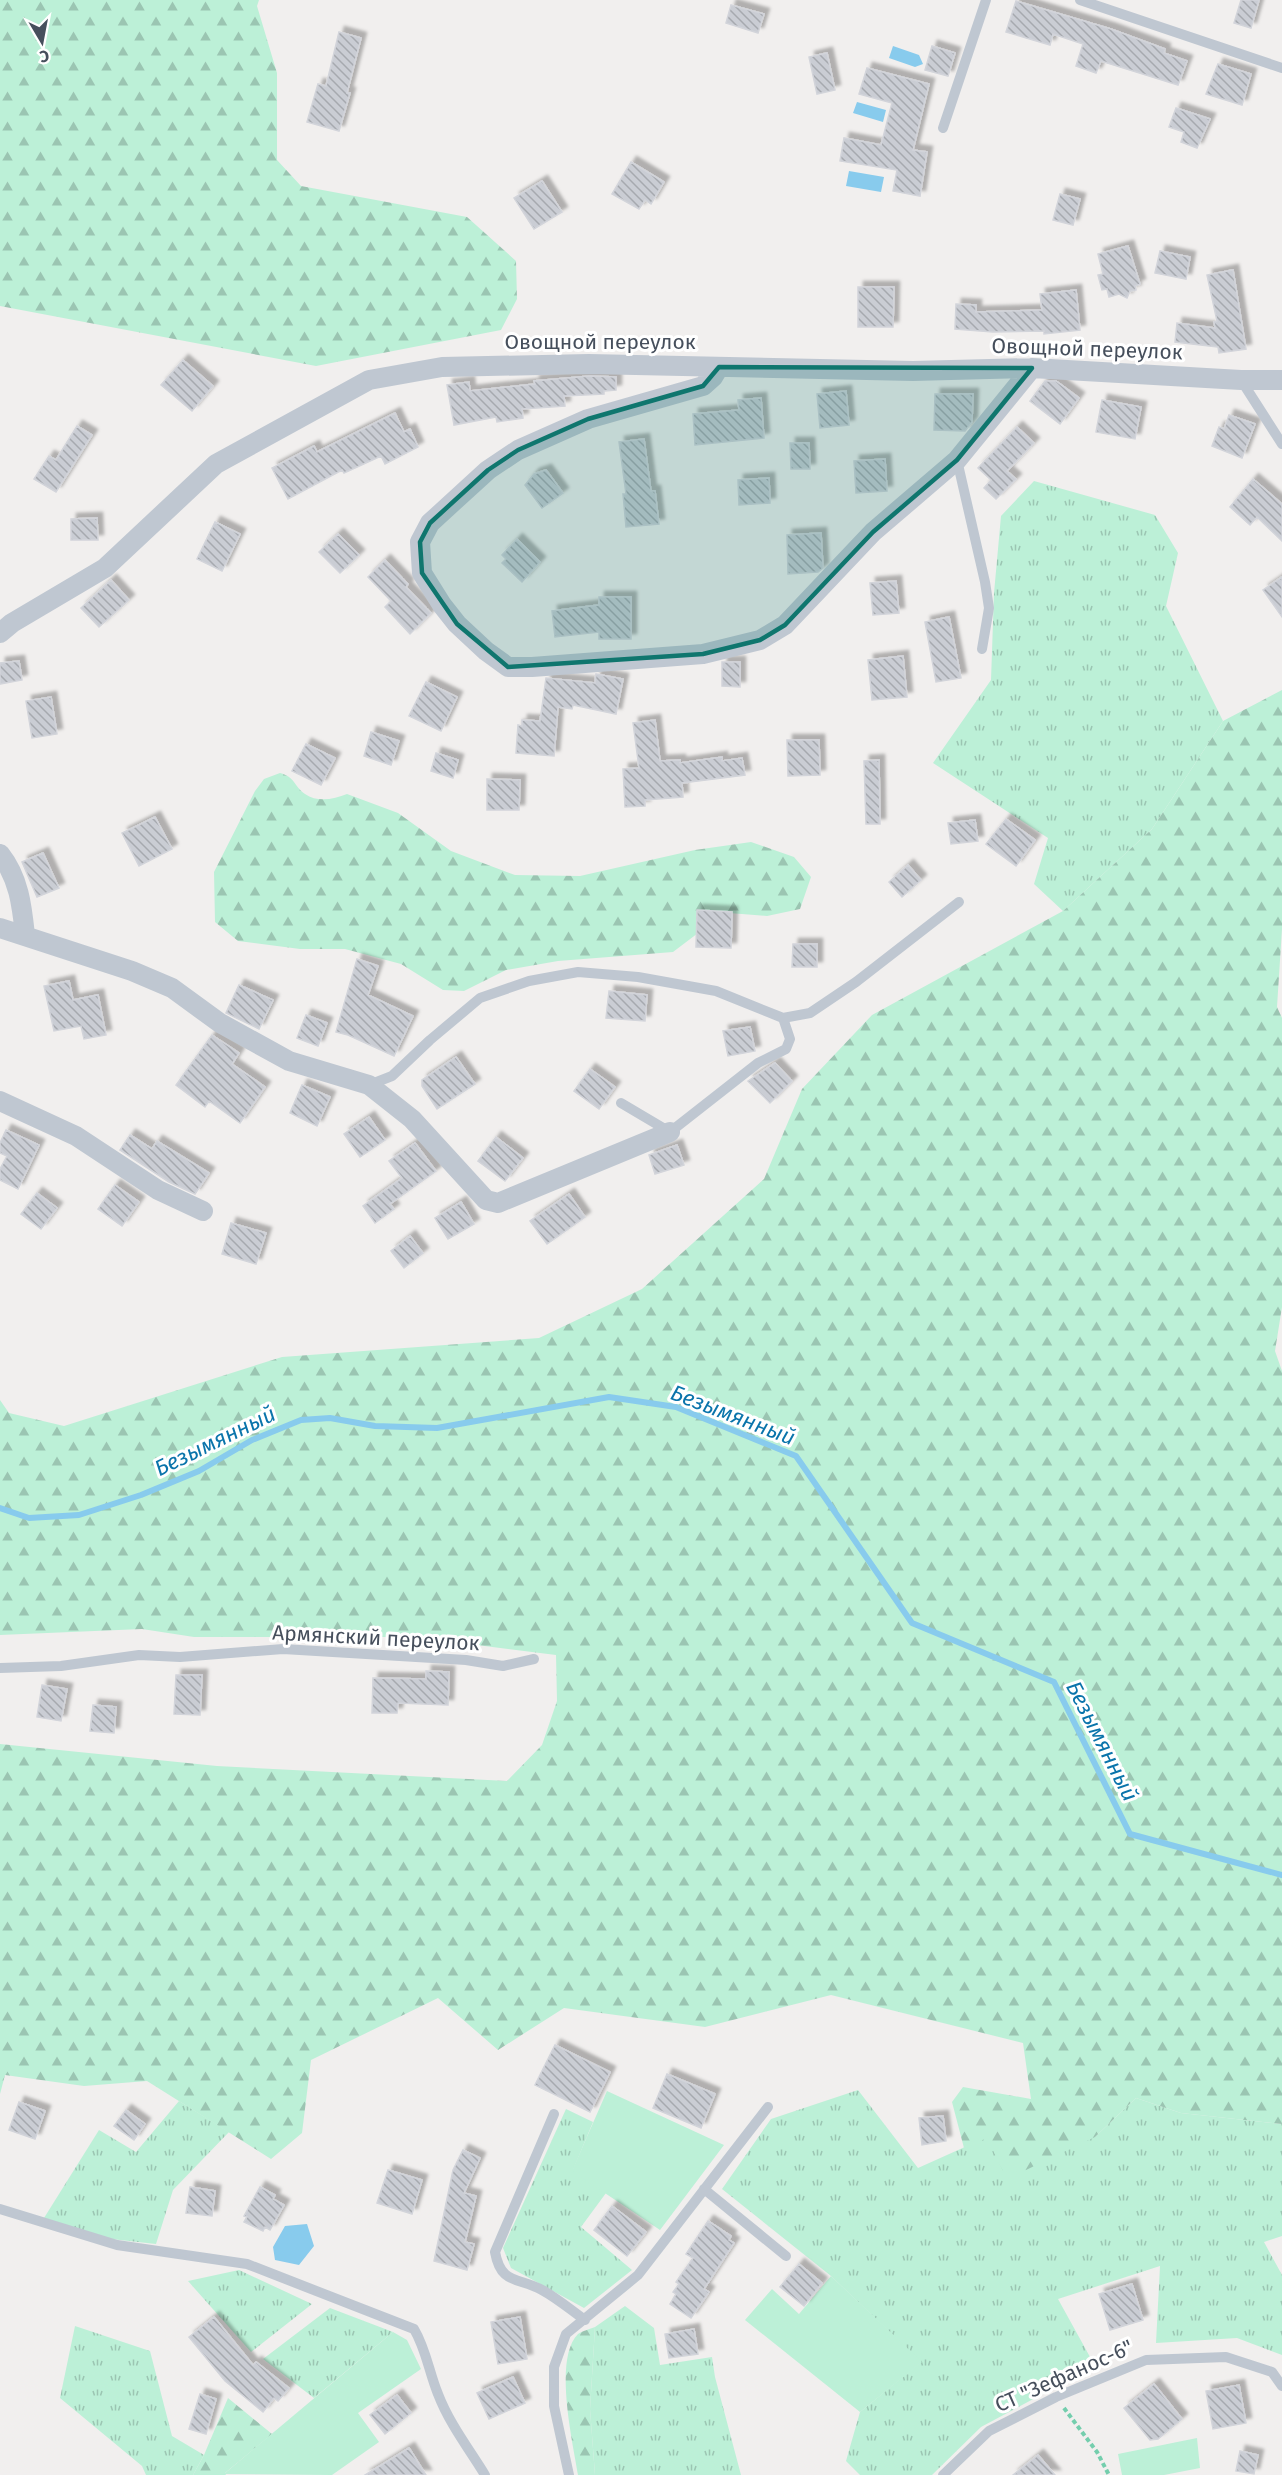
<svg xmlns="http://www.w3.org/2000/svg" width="1282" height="2475" viewBox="0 0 1282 2475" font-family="'Fira Sans',sans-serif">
	<defs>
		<pattern id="grass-tufts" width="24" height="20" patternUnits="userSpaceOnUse" patternTransform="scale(1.5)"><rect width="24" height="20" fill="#bcf0d7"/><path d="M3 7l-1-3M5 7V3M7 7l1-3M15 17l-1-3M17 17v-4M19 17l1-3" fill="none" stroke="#9bc5b2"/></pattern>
		<pattern id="forest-firs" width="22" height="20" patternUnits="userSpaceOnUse" patternTransform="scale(1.5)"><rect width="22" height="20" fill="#bcf0d7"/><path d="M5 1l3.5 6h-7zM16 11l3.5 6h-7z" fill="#9bc5b2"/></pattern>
		<pattern id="building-back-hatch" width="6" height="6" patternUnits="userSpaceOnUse" patternTransform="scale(1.5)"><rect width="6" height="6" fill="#cacdd4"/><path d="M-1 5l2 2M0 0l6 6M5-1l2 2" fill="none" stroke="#a6a9af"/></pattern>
		<filter id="shadow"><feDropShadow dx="5.5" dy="-5.5" stdDeviation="1.5" flood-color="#0004"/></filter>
	</defs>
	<rect width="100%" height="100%" fill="#f1efee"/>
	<path fill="url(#grass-tufts)" d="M1034,481L1155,515L1178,553L1166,606L1223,721L1152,829L1063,911L1034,884L1048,838L933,763L991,680L994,593L1001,516Z
		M858,2090L918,2168L987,2137H1095L1136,2098L1181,2113L1282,2124V2236L1264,2242L1282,2275V2355L1237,2338L1156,2343L1160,2266L1058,2299L1095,2366L981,2427L932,2475H860L846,2461L860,2412L921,2362L831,2276L722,2189L771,2119Z
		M179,2101L229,2132L173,2190L156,2244L111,2239L44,2218L99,2130L136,2152Z
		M566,2109L593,2122L573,2170L606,2193L581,2227L632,2270L584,2308L511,2268L503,2248Z
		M239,2270L312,2304L251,2352L188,2281Z
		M625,2306L654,2328L660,2365L712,2357L715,2377L741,2475H595L590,2409L595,2327Z
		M330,2308L393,2332L314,2398L263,2359Z
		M75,2326L150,2351L172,2436L204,2455L193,2475H146L142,2466L60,2398Z"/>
	<path fill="url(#forest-firs)" d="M0,0H259L257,6L277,73V160L301,186L467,217L516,261L517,299L501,330L316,366L0,306Z
		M1282,690V929L1277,1007L1282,1018V1307L1275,1351L1282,1371V2124L1181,2113L1136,2098L1095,2137L1007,2179L987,2138L964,2148L952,2102L963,2087L1031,2099L1023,2043L831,1995L705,2027L564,2008L498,2050L438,1998L311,2060L302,2133L271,2159L147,2081L84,2086L5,2075L0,2094V1744L217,1766L507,1781L542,1745L557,1701L556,1655L414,1637H194L142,1629L0,1635V1400L9,1413L64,1426L282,1357L539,1338L642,1289L764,1179L802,1089L872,1015L1063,911L1152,829L1223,721Z
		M280,773C295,777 294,786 305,794C318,803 334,799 347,794L398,813L451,851L515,875L580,876L695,850L751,842L794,857L811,877L800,909L767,916L729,913L706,927L673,952L558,961L506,970L464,991L443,990L401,964L345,949H300L238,941L215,922L214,872L255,791L264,779Z
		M595,2327L590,2409L595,2475H578C573,2443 553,2359 578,2334C582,2331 590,2329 595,2327Z
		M228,2398L272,2434L225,2473L226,2475H193L204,2455Z"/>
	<path fill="#bcf0d7" d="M607,2091L724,2145L660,2230L572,2171Z
		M831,2276L922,2362L860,2412L745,2320L772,2289L799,2314Z
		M393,2332L407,2340L421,2369L358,2413L379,2442L332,2475L224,2474Z
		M1197,2438L1200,2468L1164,2475H1122L1118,2454Z"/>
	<path fill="#88cbed" d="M893,46L919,55L923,64L915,67L889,58Z
		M857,102L886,110L883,122L853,113Z
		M849,171L884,177L881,192L846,186Z
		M307,2224L314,2246L299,2265L275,2260L273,2247L285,2226Z"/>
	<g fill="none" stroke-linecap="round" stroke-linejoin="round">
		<path stroke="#88cbed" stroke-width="6" d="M0,1508L29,1518L79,1515L141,1495L199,1471L252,1440L301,1420L330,1418L375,1426L437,1428L609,1397L676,1407L796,1456L912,1623L1054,1682L1130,1834L1282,1875"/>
	</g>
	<path fill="url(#building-back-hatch)" stroke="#d2d4da" stroke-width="1.5" filter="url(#shadow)" d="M1241,0H1259L1251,28L1234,23Z
		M1016,1L1111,29L1165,49L1164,53L1187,61L1178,85L1101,61L1096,73L1076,66L1083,44L1053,34L1050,45L1006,32Z
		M731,5L764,14L758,33L726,23Z
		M339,32L361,38L347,93H350L339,131L307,122L318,84L326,86Z
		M932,46L955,53L948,76L925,70Z
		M827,53L835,90L817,94L809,57Z
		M1218,64L1251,74L1242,105L1206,94Z
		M867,68L929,84L913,150L927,152L920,196L893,191L897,170L840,161L844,138L881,145L892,103L859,94Z
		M1176,108L1210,119L1197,148L1181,142L1184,132L1169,127Z
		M631,162L664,182L651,204L645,200L639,209L612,194Z
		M542,181L562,212L534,229L514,198Z
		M1060,194L1080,199L1073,225L1053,220Z
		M1128,246L1140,284L1135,286L1136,290L1130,291L1127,298L1119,294L1109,297L1107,289L1102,290L1098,275L1103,274L1098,254Z
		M1160,251L1190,257L1186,279L1155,273Z
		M1233,270L1246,349L1219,353L1218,347L1175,342L1177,323L1215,328L1214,322L1217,321L1207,275Z
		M858,287H894L893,327H858Z
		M1076,290L1080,330L1044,334V331L993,332L955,329L956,304L976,305V312L1042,310L1040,294Z
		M183,360L213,386L192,411L161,385Z
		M590,376L616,377V390L604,391V394L564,396L565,406L522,409L523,418L497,422L496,417L454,425L447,385L469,382L470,391L535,384L534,381Z
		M1045,381H1056L1079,398L1060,424L1030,401Z
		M846,391L849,425L820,428L817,394Z
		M935,394H973L972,422L965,431L934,430Z
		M761,398L764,438L695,445L693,414L739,410L738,400Z
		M1102,400L1141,407L1135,439L1096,432Z
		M395,413L404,432L410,429L418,447L385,464L381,456L344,473L342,470L288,499L272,468L314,446L317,452Z
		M1229,415L1255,424L1242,458L1212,446L1219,427L1224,429Z
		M77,426L92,435L56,492L34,479L49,456L56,460Z
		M1017,427L1034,443L1007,471L1016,479L996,499L984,488L991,480L978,468Z
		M644,439L651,491H655L659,524L626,527L623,494H626L619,442Z
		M790,443H809L810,469H791Z
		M885,459L887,491L856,493L854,461Z
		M546,470L563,493L542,508L525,485L534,474Z
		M769,478L770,503L739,505L738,480Z
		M1253,479L1282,504V541L1257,517L1250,525L1230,507Z
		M97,518L98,540H71V519Z
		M215,522L240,534L222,571L197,559Z
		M821,533L823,568L818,572L788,574L787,535Z
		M338,534L359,555L340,573L319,552Z
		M517,539L540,562L522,582L502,563L506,559L502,555Z
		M385,560L408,584L406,587L431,613L410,634L385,607L391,601L368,577Z
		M1282,577V617L1263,590Z
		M111,580L129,600L99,627L81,608Z
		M896,581L899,613L873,615L870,583Z
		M599,597H631V639H599V632L555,637L552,611L599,605Z
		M949,617L961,678L936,682L925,622Z
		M903,656L907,697L872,700L868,660Z
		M19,661L22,680L0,684V663Z
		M722,662H740V687L722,686Z
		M596,674L623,679L616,714L573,705L572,709L558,707L554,756L516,753L518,725L522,726V720L540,721L546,678L595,683Z
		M426,682L457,697L441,731L409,716Z
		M51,697L57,734L32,738L26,701Z
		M655,720L660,761L680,760V763L722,757V761L742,758L745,775L682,783L683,797L645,800V806L625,807L623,769L639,768L633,723Z
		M371,732L399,741L391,765L364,756Z
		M787,740H819L820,775L788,776Z
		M306,744L335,758L321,785L292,771Z
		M436,753L458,760L453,778L431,771Z
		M879,760L880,824H866L864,761Z
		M487,779L520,780L519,810H487Z
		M155,817L172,849L139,866L122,833Z
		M1006,819L1035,840L1016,866L986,844Z
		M975,820L978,841L951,844L948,823Z
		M43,853L59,888L37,897L22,862Z
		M908,865L921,880L902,897L889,882Z
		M697,910L732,912L731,948L696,947Z
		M793,944H817V967H792Z
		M357,959L378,966L368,995L413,1016L394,1056L348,1035L336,1032Z
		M69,981L73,1000L98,995L106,1035L84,1039L81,1026L54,1031L44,986Z
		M239,985L273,1000L259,1029L226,1013Z
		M609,991L647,995L645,1021L606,1018Z
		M306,1015L327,1023L318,1046L297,1038Z
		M750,1027L755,1051L728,1056L723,1031Z
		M212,1035L239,1053L232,1064L265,1087L240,1123L209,1101L205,1107L176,1085Z
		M456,1057L475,1084L437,1109L422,1086V1080Z
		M775,1063L792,1081L770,1103L748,1081Z
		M590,1069L615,1087L599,1109L574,1091Z
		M302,1085L330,1097L317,1126L290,1113Z
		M369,1117L385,1140L360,1157L344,1134Z
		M6,1130L39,1145L18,1189L0,1180V1169L7,1156L0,1153V1143Z
		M130,1135L152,1149L157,1141L209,1173L195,1194L169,1182L120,1150Z
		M496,1137L523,1158L505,1181L478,1161Z
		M415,1143L436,1171L390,1204L394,1209L375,1223L363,1206L402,1178L389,1161Z
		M677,1145L684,1165L655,1174L649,1155Z
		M115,1185L139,1202L122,1226L98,1209Z
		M37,1193L57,1208L41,1229L21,1214Z
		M569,1194L585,1217L547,1244L530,1221Z
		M461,1202L474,1224L448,1239L435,1218Z
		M231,1223L266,1233L256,1264L222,1254Z
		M410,1236L423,1253L404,1268L391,1251Z
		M426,1671L449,1672L448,1705L398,1703L397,1713H372L373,1678L426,1679Z
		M176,1675H202L200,1715L174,1714Z
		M42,1685L67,1689L61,1721L37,1717Z
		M93,1705L116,1707L114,1733L90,1731Z
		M555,2045L610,2072L590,2112L535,2085Z
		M667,2074L715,2094L701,2128L653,2108Z
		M19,2102L45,2111L35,2139L9,2130Z
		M126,2110L145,2124L134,2140L114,2126Z
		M943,2116L946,2141L922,2145L919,2118Z
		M463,2150L480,2158L464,2193L476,2196L465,2242L474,2244L467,2270L434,2261L453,2170Z
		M388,2170L422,2180L412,2214L377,2203Z
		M190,2187L215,2191L212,2216L186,2213Z
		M260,2187L275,2195L273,2199L284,2205L270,2230L265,2227L263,2231L244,2222L247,2217L244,2216Z
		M612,2206L646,2232L627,2256L594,2230Z
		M708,2221L731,2236L729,2240L734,2243L704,2289L709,2292L691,2318L670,2304L676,2294L673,2292L679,2284L676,2282L693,2258L686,2254Z
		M799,2264L822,2283L804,2306L780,2287Z
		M1132,2284L1143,2320L1110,2330L1099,2294Z
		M214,2317L253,2365L256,2362L289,2388L278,2401L274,2398L263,2412L225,2381L189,2337Z
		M520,2317L527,2359L498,2364L491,2322Z
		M694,2329L698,2354L669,2358L665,2334Z
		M513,2377L525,2403L489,2419L477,2393Z
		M1154,2384L1182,2419L1158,2439L1150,2440L1124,2408Z
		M1239,2385L1246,2423L1213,2429L1206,2391Z
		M200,2394L216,2399L206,2434L189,2429Z
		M397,2395L411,2413L385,2434L370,2415Z
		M409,2448L426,2475H365Z
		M1240,2451L1258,2455L1254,2474L1236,2471Z
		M1038,2455L1055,2475H1013Z"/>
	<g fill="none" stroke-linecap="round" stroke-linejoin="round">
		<path stroke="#74cead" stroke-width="4" stroke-dasharray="4.5 3" stroke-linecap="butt" d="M1064,2408L1097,2452L1109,2475"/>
		<path stroke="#bfc7d1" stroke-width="10" d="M1080,0L1282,68
			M943,128L986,0
			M1241,380L1282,444
			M957,460L985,582L989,608L982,649
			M783,1018L810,1013L856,982L959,902
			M369,1085L392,1076L430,1040L480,998L529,981L578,972L638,977L716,991L783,1018L790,1039L786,1049L758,1063L670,1132L621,1103
			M0,1668L61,1666L139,1655L180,1657L283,1649L466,1660L503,1666L534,1659
			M554,2114L495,2252C501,2285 518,2277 542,2290C557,2298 571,2310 585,2320
			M704,2189L786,2256
			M0,2209L117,2245L247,2264L414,2329C426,2349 429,2372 438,2394C449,2423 469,2449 485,2475
			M569,2475L554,2406V2367L566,2334L638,2275L768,2107
			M943,2475L989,2431L1056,2397L1146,2360L1226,2357L1272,2372L1282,2386"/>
		<path stroke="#bfc7d1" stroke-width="20" d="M719,367L713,377L703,386L588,419L518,450L488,470L430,523L420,542L422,573L442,605L457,624L486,651L508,667H532L703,654L760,640L785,625L873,532L957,460L1032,368
			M0,633L12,623L105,568L216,464L369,380L442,367L589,364L913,371L1032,368L1241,380H1282
			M0,854C19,878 22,906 25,935
			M0,928L132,971L172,988L220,1023L289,1061L369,1085L412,1119L486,1200L498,1203L670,1132
			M0,1101L76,1136L158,1190L203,1211"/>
	</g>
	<path fill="#0f766e" fill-opacity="0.2" stroke="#0f766e" stroke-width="4.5" stroke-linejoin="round" d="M719,367L1032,368L957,460L873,532L785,625L760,640L703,654L508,667L457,624L422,573L420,542L430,523L488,470L518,450L588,419L703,386Z"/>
	<g text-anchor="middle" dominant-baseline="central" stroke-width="6" stroke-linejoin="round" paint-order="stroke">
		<g font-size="21" fill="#464f5c" stroke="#fff">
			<text x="600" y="342">Овощной переулок</text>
			<text transform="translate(1087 349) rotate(2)">Овощной переулок</text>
			<text transform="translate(376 1638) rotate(3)">Армянский переулок</text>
			<text transform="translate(1064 2376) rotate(-24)">СТ "Зефанос-6"</text>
		</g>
		<g font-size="22" font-style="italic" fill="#0a74ab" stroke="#fff">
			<text transform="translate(733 1415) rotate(21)">Безымянный</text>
			<text transform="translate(215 1441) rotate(-26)">Безымянный</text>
			<text transform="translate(1102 1741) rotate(63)">Безымянный</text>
		</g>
	</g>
	<g transform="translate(42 42) rotate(170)" stroke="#ffffff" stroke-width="4.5" paint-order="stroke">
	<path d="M0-4.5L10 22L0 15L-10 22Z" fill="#464f5c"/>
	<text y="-9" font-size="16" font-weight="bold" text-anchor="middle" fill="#464f5c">С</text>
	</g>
</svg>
